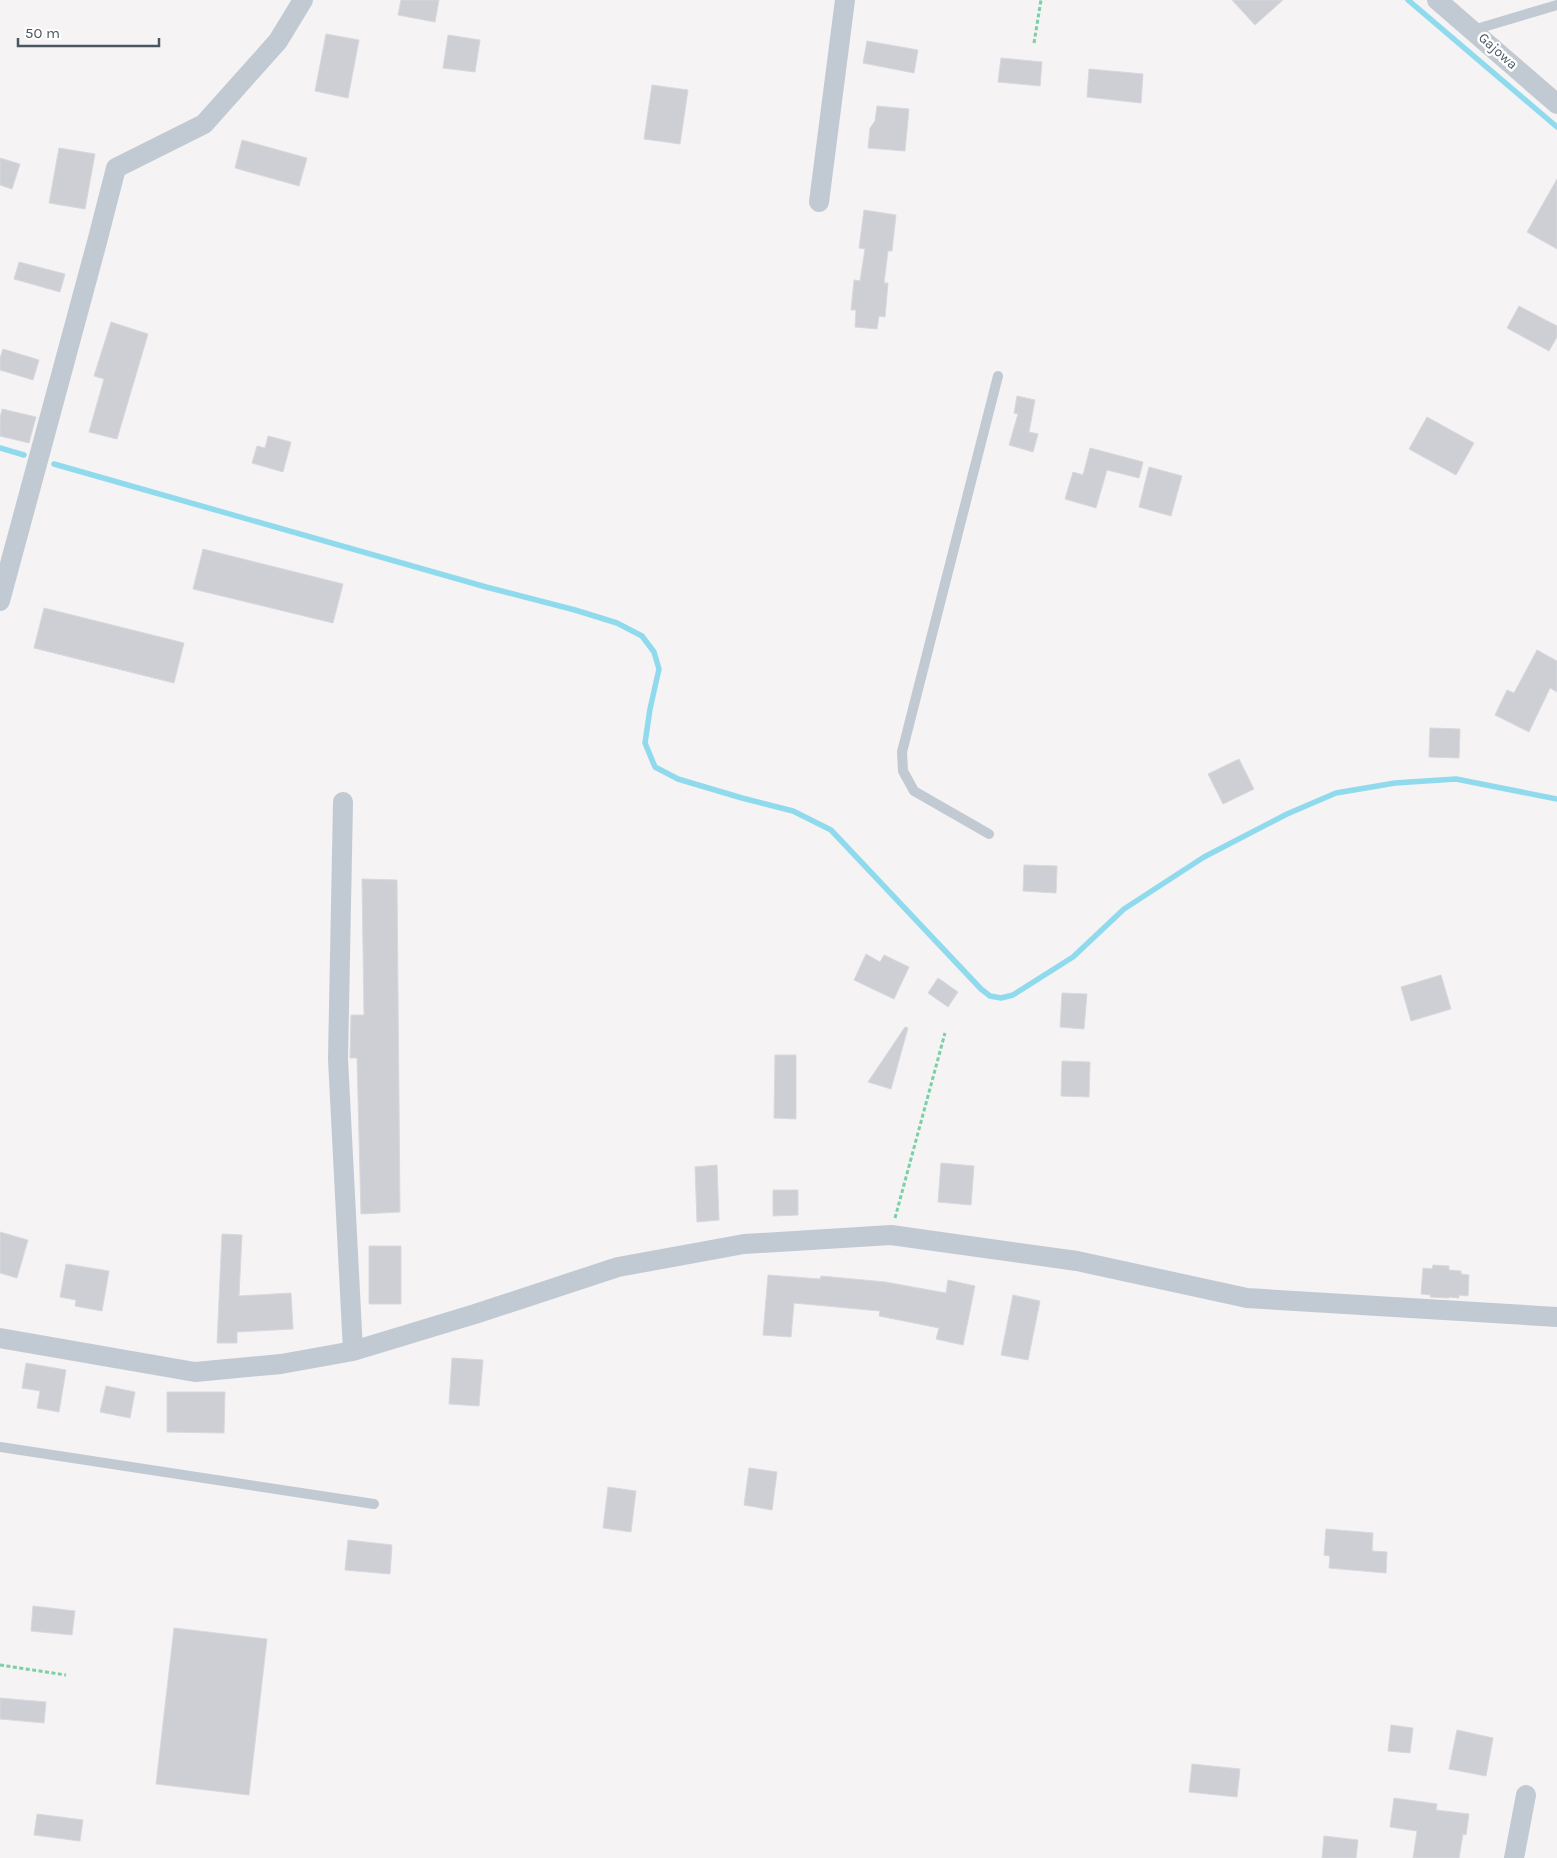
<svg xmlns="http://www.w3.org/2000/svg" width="1557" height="1858" viewBox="0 0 1557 1858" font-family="Karla,sans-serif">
	<rect width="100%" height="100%" fill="#f5f3f3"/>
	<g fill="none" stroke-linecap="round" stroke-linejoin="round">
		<path stroke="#90daee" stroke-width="5.5" d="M1408,0L1557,127
			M0,448L24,455
			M54,464L486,587L575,610L617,623L642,636L654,652L659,669L650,709L645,743L655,767L678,779L742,798L793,811L831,830L981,989L990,996L1001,998L1013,995L1073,957L1124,909L1204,857L1287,814L1336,793L1395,783L1456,779L1557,799"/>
	</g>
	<path fill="#cdcfd5" stroke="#d7d9de" d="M401,0H439L435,22L398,15Z
		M1232,0H1283L1255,25Z
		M326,34L359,40L348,98L315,91Z
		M448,35L480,40L475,72L443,68Z
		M867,41L918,50L914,73L863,63Z
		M1001,58L1042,62L1040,86L998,82Z
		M1089,69L1143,74L1141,103L1087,97Z
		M652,85L688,90L680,144L644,139Z
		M877,106L909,109L905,151L868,148L870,128L875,121Z
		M242,140L307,158L299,186L235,168Z
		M59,148L95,154L85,209L49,203Z
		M0,158L20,164L12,189L0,185Z
		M1557,179V249L1527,232Z
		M864,210L896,215L892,251H888L884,283H888L885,317L879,316L877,329L855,327L856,310H851L854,280L860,281L865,249L859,248Z
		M19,262L65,274L60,292L14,279Z
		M1519,306L1557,326V337L1549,351L1507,328Z
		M111,322L148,334L117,439L89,432L104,379L94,376Z
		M3,349L39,360L33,380L0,370V358Z
		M1017,396L1035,400L1029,432L1038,434L1033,452L1009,445L1018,414L1014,413Z
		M2,409L36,417L29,443L0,436V418Z
		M1427,417L1474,443L1456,475L1409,449Z
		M268,436L291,442L283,472L252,463L257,446L265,448Z
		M1090,448L1143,462L1139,478L1107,470L1096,508L1065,499L1073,472L1083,475Z
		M1149,467L1182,476L1171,516L1139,507Z
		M203,549L343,584L333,623L193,589Z
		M44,608L184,643L174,683L34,648Z
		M1537,650L1557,661V692L1550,688L1529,732L1495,715L1507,690L1514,693Z
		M1430,728L1460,729L1459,758L1429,757Z
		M1239,759L1254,789L1223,804L1208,774Z
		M1024,865L1057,866L1056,893L1023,891Z
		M362,879L397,880L400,1212L361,1214L357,1058H350L351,1015H364Z
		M866,954L880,962L884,955L909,967L894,999L854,980Z
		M1441,975L1451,1009L1411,1021L1401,987Z
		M938,978L958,992L948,1007L928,993Z
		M1062,993L1087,994L1084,1029L1060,1027Z
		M905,1027L908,1028L891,1089L868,1082Z
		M775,1055H796V1119L774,1118Z
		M1062,1061L1090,1062L1089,1097L1061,1096Z
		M941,1163L974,1166L971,1205L938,1202Z
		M717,1165L719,1220L697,1222L695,1167Z
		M773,1190H798V1215L773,1216Z
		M0,1232L28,1240L17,1278L0,1273Z
		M222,1234L242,1235L239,1296L291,1293L293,1329L237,1332V1343H217Z
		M369,1246H401V1304H369Z
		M66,1264L109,1271L102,1311L75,1306L76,1300L60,1297Z
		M1433,1265L1449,1266V1270L1461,1271V1274L1469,1275L1468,1296L1459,1295V1298L1449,1297V1298L1430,1297L1431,1295L1421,1294L1423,1268L1432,1269Z
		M768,1275L820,1279L821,1276L885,1282L946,1293L948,1280L975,1286L963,1345L936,1339L939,1328L879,1316L880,1311L794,1303L791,1337L763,1335Z
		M1013,1295L1040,1301L1028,1360L1001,1355Z
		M452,1358L483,1360L479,1406L449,1404Z
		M26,1363L66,1370L59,1412L37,1408L40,1391L22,1388Z
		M106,1386L135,1392L130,1418L100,1412Z
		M167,1392H225L224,1433L167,1432Z
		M749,1468L777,1472L772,1510L744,1505Z
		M608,1487L636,1491L631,1532L603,1528Z
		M1326,1529L1373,1533L1372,1551L1387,1552L1386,1573L1329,1568L1330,1556L1324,1555Z
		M348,1540L392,1545L390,1574L345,1570Z
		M33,1606L75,1611L72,1635L31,1631Z
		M174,1628L267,1639L249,1795L156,1784Z
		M0,1698L46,1702L44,1723L0,1719Z
		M1391,1725L1413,1728L1410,1753L1388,1751Z
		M1457,1730L1493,1738L1486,1776L1449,1769Z
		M1192,1764L1240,1769L1237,1797L1189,1792Z
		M1394,1798L1437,1804L1436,1810L1469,1814L1466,1835L1463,1834L1459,1858H1413L1417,1831L1390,1827Z
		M37,1814L83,1820L80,1841L34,1835Z
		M1324,1836L1358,1840L1356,1858H1322Z"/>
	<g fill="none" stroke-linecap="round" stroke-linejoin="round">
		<path stroke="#7ad0a6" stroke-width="3" stroke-dasharray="4 2.5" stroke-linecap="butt" d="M1034,43L1041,0
			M895,1218L945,1033
			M0,1665L66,1675"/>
		<path stroke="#c1cad2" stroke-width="10" d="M1473,30L1557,5
			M989,834L914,791L903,771L902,752L998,376
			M0,1447L374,1504"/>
		<path stroke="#c1cad2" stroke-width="20" d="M1437,0L1557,104
			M819,202L845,0
			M0,601L97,242L116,168L204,124L278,41L303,0
			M343,802L338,1059L353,1351L475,1314L618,1267L744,1244L891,1235L1077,1261L1247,1298L1557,1317
			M0,1338L195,1372L281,1364L353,1351
			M1514,1858L1526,1795"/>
	</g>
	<g text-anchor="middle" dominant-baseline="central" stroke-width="5" stroke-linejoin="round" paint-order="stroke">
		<g font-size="14" fill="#4a5661" stroke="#fff">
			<text transform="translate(1498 51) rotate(42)">Gajowa</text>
		</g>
	</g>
	<path d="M18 38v8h141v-8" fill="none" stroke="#4a5661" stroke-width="2.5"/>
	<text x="25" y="38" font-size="15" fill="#4a5661" stroke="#ffffff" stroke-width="4" paint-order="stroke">50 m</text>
</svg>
